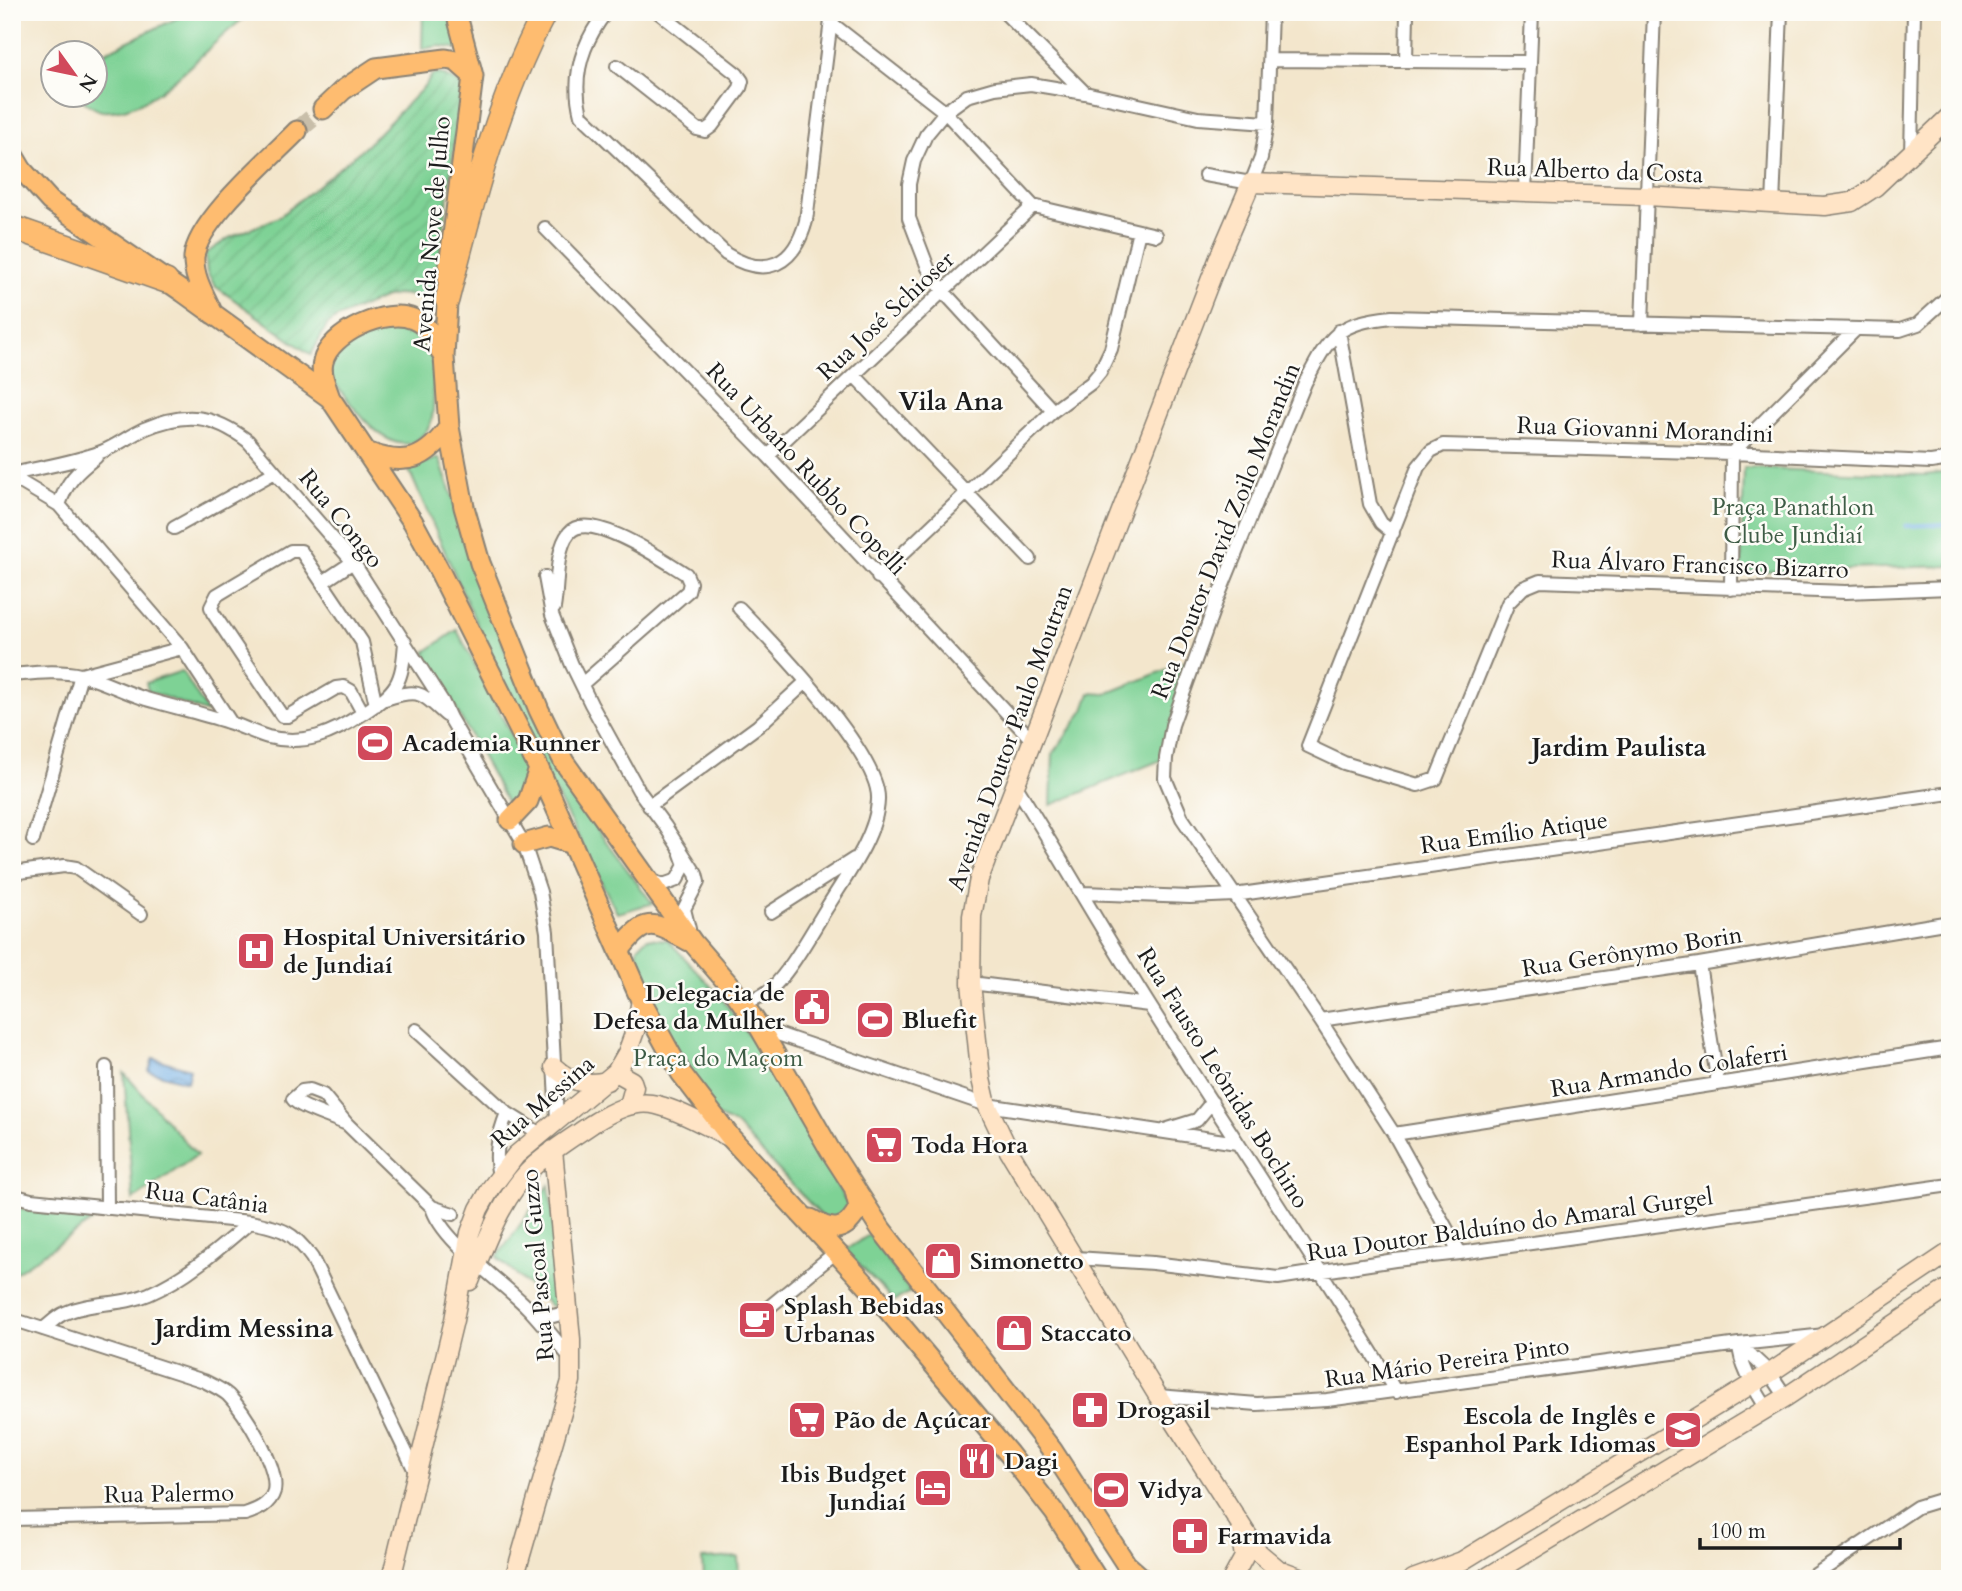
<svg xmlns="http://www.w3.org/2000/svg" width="1962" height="1591" viewBox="0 0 1962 1591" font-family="Cardo,serif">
	<defs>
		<pattern id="garden-furrows" width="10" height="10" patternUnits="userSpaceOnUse" patternTransform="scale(1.75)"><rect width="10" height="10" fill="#7ed295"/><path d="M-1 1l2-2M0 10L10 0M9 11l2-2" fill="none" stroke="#6cb480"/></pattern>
		<pattern id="water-waves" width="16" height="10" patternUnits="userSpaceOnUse" patternTransform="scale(1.75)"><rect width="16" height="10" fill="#74b0e6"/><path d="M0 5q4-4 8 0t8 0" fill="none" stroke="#5e8eba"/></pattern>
	</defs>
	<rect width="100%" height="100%" fill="#fdfcf7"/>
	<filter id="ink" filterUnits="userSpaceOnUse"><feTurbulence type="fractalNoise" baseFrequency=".0143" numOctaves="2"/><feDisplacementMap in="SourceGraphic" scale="14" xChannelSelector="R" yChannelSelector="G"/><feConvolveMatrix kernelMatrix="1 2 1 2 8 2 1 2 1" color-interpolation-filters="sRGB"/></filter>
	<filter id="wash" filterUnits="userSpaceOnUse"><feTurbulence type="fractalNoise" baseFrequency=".00686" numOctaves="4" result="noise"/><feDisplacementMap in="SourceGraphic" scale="28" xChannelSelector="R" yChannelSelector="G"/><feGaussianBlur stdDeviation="1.57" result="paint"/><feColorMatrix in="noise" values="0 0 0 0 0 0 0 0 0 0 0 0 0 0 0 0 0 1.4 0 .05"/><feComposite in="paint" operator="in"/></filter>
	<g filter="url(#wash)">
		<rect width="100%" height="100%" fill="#f3e6cc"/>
		<path fill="#7ed295" stroke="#4d7758" stroke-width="2" d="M190,12H253C206,41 160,115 102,111C95,110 85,102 79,98L77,95L94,94L95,57Z
			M423,12H452L460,49L440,46L422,49Z
			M404,321L432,342C432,364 436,398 432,418C431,426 424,435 417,440C386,460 347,397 329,376C330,356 348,340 366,330C376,325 392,324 404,321Z
			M439,458L507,655L539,727L578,804L653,904C640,905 630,911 617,913L522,727L408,468Z
			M1744,468L1925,475L1950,472V566L1741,572Z
			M457,630L529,769L525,792L516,803H507L425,652Z
			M1197,657L1166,758L1051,805L1053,754L1084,710L1090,693L1106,694Z
			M182,671L208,713L148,691L146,683Z
			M647,938L668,940L719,995L756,1045L850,1208L831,1226L736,1125L714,1115L653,1007L637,958L638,947Z
			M124,1073L197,1155L133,1200Z
			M549,1185L562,1304L551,1306L497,1257Z
			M13,1207L92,1221L12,1275Z
			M869,1235L911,1292L894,1301L845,1250Z
			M738,1557L739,1579H703L702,1559Z"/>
		<path fill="url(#garden-furrows)" stroke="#4d7758" stroke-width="2" d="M441,74L462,85L435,299L400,294L383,298L337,318L327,325L311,355L215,286L207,273L205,254L229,238L279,217L366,146L426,85L432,75Z"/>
		<path fill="url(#water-waves)" stroke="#486681" stroke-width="2" d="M153,1058L190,1069L187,1082L149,1071Z"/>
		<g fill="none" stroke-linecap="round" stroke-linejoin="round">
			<path stroke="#74b0e6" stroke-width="4.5" d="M1905,526L1950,524"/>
		</g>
	</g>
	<g filter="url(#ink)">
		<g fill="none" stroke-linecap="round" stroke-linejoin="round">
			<path stroke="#c8bea9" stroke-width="19" stroke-dasharray="19 10" stroke-linecap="butt" d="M297,131L323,109"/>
			<defs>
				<path id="street" d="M606,12C582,43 571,77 581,115L726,254C766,279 794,265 806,221L832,12
					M1004,12L1085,93
					M831,23L945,112L1033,206
					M1270,60L1530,62
					M1406,61L1407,12
					M617,66L697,129L705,131L712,126L740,88L742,81L737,74L658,12
					M1911,155L1914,12
					M1205,175L1251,183L1261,158L1267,123L1271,12
					M1525,192L1532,12
					M1773,205L1781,12
					M1033,206L1156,235
					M545,228L768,456L1033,741
					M1642,324L1654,12
					M1339,331L1370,504L1381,523L1393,533
					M854,375L1030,559
					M1053,411L943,291L928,268L909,218V184L914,161L926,135L945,112L967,96L995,88L1031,84L1085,93L1198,118L1267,123
					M768,456L1033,206
					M1950,459L1931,462L1732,453L1443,445L1431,451L1418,467L1308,746L1344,763L1418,785L1436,779L1508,603L1523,588L1540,581L1846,592L1950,588
					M12,474C42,467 72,463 101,452C116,446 129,436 144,429C185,411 212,414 248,441L353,562L442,701L450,718L524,844L540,892L547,932L557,1119
					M12,477L59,505L182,648L231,723
					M59,505C67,481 77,472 96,457
					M174,528L275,472
					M545,577L552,615L572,665L591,704L639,791L665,826L696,874L698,882L684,909L689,929
					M878,577L1053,411L1091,383L1100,372L1111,349L1139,231
					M323,582L353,562
					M1731,589L1732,453L1855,330
					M554,608C558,587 555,550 569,533C589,508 666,562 686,574L690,583L688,591L582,684
					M739,608C771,641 881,755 878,800C877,836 844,879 826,909C813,930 786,979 767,992C761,997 751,1000 743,1004
					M12,675C35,673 58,670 81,675C103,681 124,692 146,699C173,707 201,713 228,722C241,726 254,733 268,737C305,746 332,734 362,714C398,690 402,684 405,642
					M81,675L182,648
					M385,699C420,688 420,692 446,715
					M363,713L351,691L344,687L336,688L288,716H282L213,613L211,607L217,595L291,551H301L362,642L376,705
					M1016,786C1062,860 1105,935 1151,1008C1232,1136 1317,1262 1396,1392
					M649,806L758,726L806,682
					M33,840L81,675
					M12,873L64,866L76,868L141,914
					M649,880L663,885L677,880L685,865L681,854
					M1083,893L1190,897L1234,895L1950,793
					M771,912L854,859
					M1699,964L1718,1084
					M971,983L1149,1005
					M1320,1020L1699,964L1950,922
					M760,1028L987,1105L1237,1143
					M416,1030L507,1113L539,1133
					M106,1067L107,1208
					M347,1124C334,1118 298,1107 293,1099L302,1091L310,1090L323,1095L347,1124L432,1207L453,1214
					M1165,1130L1197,1120L1212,1102
					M1394,1134L1950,1048
					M499,1177C494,1154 498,1136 507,1113
					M12,1195L31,1200L250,1222C281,1228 293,1231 312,1258L417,1475
					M432,1207C441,1241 503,1282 529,1309C544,1325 558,1343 572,1360
					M1460,1253L1394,1134L1320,1020L1182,818L1165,778L1166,758L1172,725L1216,602L1305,383C1330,335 1336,323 1392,317L1900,330L1918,324L1950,295
					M1076,1258L1153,1263L1278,1278L1395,1260L1460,1253L1950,1185
					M768,1308L836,1252
					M531,1310L553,1316L568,1312
					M12,1319L204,1381C212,1385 221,1389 228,1395C245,1412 279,1467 274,1491C270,1505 257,1510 245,1514L12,1519
					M43,1329C50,1324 57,1316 65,1313C92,1301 122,1306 149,1294C186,1278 220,1248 250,1222
					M1739,1344C1740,1367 1755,1389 1767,1409
					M1739,1344L1770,1373L1786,1397
					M1158,1396L1257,1404L1327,1400L1739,1344L1825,1335
					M1809,1579L1917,1507L1950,1497"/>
				<path id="secondary" d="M554,1067C571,1082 585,1086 607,1081
					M616,1072L632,1081L634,1087L629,1105
					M470,1281C486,1242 503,1194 535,1165C553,1149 573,1137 592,1124C611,1112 634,1099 657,1105C682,1111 707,1127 731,1138
					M391,1579L454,1320L470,1233L479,1209L491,1188L516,1155L616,1072L627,1053L635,1031L641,1000
					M514,1579L571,1381V1339L553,1150
					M1232,1579L1244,1557L1240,1531
					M1305,1579L1278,1569L1259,1553L1158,1396L1009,1151L987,1105L981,1079L971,983L972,916L979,879L1220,255L1251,183L1646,196L1825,206L1852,202L1875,187L1950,116
					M1413,1579L1462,1561L1770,1373L1950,1252
					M1484,1579L1786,1397L1950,1287"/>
				<path id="primary" d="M456,12L473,76L449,267L444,357L449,427L464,507L480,563L539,710L564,762L693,943L731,987L760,1028L830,1150L881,1229L1052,1450L1126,1564L1143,1579
					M323,109L343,90L376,68L446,59L456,61L473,76
					M12,153L22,170L50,201L183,292L330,398L413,522L440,572L539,769L641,1000L681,1073L731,1138L871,1290L1009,1454L1055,1513L1097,1579
					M213,314C205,296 193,278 194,257C197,221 271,158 297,131
					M330,398C326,386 320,374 323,362C329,333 387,307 413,319C430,326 436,340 443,356
					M369,453C406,467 427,459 449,427
					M510,820L528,801L539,769
					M524,844L549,837L572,844
					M619,951C646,915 653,922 689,941
					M811,1219C833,1233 847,1232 859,1207L855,1191"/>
				<path id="highway" d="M12,227L166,281
					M447,300C472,202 497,102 545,12"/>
			</defs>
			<use href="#street" stroke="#888174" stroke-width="16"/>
			<use href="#secondary" stroke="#888174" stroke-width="21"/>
			<use href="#primary" stroke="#888174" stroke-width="23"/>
			<use href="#highway" stroke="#888174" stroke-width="26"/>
			<use href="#street" stroke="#fff" stroke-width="12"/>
			<use href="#secondary" stroke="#ffe4c6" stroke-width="18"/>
			<use href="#primary" stroke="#febc70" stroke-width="19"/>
			<use href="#highway" stroke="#febc70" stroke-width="23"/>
		</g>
	</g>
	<defs>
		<symbol id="stadium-square" viewBox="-11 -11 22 22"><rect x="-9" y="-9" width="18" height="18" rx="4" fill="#d1495b" stroke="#fdfcf7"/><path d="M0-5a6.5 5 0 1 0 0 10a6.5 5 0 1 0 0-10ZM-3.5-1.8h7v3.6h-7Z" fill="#fff"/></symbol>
		<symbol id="hospital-square" viewBox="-11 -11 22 22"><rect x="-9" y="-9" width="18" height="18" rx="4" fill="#d1495b" stroke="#fdfcf7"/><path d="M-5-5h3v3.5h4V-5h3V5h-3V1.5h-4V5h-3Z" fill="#fff"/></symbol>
		<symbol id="civic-square" viewBox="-11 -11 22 22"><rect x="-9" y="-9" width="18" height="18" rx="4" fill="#d1495b" stroke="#fdfcf7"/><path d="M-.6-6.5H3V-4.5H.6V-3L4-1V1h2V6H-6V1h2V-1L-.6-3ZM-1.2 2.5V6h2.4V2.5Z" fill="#fff"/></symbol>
		<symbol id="supermarket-square" viewBox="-11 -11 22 22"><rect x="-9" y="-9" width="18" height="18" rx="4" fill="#d1495b" stroke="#fdfcf7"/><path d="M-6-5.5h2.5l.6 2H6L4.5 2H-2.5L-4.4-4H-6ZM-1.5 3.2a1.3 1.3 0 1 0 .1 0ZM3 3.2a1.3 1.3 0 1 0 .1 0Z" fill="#fff"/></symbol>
		<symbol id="shop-square" viewBox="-11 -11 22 22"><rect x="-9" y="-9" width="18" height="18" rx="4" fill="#d1495b" stroke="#fdfcf7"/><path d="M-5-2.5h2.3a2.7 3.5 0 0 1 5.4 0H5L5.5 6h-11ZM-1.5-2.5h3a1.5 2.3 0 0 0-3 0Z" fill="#fff"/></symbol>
		<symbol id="cafe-square" viewBox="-11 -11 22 22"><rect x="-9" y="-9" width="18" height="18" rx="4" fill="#d1495b" stroke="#fdfcf7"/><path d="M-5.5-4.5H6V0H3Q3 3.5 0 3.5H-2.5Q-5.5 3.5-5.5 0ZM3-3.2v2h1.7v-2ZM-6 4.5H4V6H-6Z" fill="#fff"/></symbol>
		<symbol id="pharmacy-square" viewBox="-11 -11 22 22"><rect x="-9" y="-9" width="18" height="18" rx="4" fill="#d1495b" stroke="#fdfcf7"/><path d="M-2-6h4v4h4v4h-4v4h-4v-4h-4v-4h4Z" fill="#fff"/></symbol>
		<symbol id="school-square" viewBox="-11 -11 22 22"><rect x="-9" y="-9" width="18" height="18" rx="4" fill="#d1495b" stroke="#fdfcf7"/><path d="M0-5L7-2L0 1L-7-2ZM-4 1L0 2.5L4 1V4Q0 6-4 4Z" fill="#fff"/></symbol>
		<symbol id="restaurant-square" viewBox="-11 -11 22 22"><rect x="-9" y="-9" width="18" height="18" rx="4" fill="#d1495b" stroke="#fdfcf7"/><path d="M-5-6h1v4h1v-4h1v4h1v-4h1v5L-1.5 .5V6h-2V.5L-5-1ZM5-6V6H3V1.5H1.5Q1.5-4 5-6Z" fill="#fff"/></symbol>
		<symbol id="hotel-square" viewBox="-11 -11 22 22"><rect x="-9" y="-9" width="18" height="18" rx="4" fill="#d1495b" stroke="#fdfcf7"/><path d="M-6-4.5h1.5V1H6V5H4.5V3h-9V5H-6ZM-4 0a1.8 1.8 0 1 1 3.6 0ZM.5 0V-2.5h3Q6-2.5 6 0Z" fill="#fff"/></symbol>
	</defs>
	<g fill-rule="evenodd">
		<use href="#stadium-square" x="353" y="721" width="44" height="44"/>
		<use href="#hospital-square" x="234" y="929" width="44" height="44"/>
		<use href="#civic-square" x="790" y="985" width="44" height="44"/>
		<use href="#stadium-square" x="853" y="998" width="44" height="44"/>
		<use href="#supermarket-square" x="862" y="1123" width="44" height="44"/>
		<use href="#shop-square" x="921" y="1239" width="44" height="44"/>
		<use href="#cafe-square" x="735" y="1298" width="44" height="44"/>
		<use href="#shop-square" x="992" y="1311" width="44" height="44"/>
		<use href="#pharmacy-square" x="1068" y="1388" width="44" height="44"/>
		<use href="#supermarket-square" x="785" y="1398" width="44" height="44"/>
		<use href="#school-square" x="1661" y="1408" width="44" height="44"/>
		<use href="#restaurant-square" x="955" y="1439" width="44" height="44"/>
		<use href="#hotel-square" x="911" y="1466" width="44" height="44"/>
		<use href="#stadium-square" x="1089" y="1468" width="44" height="44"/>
		<use href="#pharmacy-square" x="1168" y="1514" width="44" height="44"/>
	</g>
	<g text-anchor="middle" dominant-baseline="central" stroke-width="5" stroke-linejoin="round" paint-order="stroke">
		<g font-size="24" fill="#1c1c1c" stroke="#fdfcf7">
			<text transform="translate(1595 171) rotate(2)">Rua Alberto da Costa</text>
			<text transform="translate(432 234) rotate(-85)">Avenida Nove de Julho</text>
			<text transform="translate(886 316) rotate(-43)">Rua José Schioser</text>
			<text transform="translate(1645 430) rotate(2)">Rua Giovanni Morandini</text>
			<text transform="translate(806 469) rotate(47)">Rua Urbano Rubbo Copelli</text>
			<text transform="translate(341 519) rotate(51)">Rua Congo</text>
			<text transform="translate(1226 531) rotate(-68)">Rua Doutor David Zoilo Morandin</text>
			<text transform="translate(1700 565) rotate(2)">Rua Álvaro Francisco Bizarro</text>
			<text transform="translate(1010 738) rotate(-70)">Avenida Doutor Paulo Moutran</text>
			<text transform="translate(1514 833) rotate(-8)">Rua Emílio Atique</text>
			<text transform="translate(1632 952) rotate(-9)">Rua Gerônymo Borin</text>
			<text transform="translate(1669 1071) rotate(-9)">Rua Armando Colaferri</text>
			<text transform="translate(1223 1078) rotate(58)">Rua Fausto Leônidas Bochino</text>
			<text transform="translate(543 1102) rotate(-41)">Rua Messina</text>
			<text transform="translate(207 1198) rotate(7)">Rua Catânia</text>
			<text transform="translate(1510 1225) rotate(-8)">Rua Doutor Balduíno do Amaral Gurgel</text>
			<text transform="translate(538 1265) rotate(-95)">Rua Pascoal Guzzo</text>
			<text transform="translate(1447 1363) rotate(-8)">Rua Mário Pereira Pinto</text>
			<text transform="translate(169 1494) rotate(-1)">Rua Palermo</text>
		</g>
		<g font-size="24" fill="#3e5c46" stroke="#fdfcf7">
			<text x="1793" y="507">Praça Panathlon<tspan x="1793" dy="28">Clube Jundiaí</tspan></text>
			<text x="718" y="1058">Praça do Maçom</text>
		</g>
		<g font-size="24" font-weight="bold" fill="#1c1c1c" stroke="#fdfcf7" text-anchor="start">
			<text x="402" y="743">Academia Runner</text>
			<text x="283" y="937">Hospital Universitário<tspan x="283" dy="28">de Jundiaí</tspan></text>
			<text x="785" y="993" text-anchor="end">Delegacia de<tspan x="785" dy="28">Defesa da Mulher</tspan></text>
			<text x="902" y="1020">Bluefit</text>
			<text x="911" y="1145">Toda Hora</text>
			<text x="970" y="1261">Simonetto</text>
			<text x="784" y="1306">Splash Bebidas<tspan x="784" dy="28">Urbanas</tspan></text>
			<text x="1041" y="1333">Staccato</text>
			<text x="1117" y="1410">Drogasil</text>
			<text x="1656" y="1416" text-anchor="end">Escola de Inglês e<tspan x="1656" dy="28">Espanhol Park Idiomas</tspan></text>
			<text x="834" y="1420">Pão de Açúcar</text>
			<text x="1004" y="1461">Dagi</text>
			<text x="906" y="1474" text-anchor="end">Ibis Budget<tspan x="906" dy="28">Jundiaí</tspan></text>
			<text x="1138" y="1490">Vidya</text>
			<text x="1217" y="1536">Farmavida</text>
		</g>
		<g font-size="26" font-weight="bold" fill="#1c1c1c" stroke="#fdfcf7">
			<text x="951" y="401">Vila Ana</text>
			<text x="1619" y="747">Jardim Paulista</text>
			<text x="244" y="1328">Jardim Messina</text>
		</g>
	</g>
	<rect width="1962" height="1591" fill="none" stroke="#fdfcf7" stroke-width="42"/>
	<g transform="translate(74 74) rotate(123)"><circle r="33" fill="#fdfcf7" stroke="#a3a29f" stroke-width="2"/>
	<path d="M0-5L12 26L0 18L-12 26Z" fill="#d1495b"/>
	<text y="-10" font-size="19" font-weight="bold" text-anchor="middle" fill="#1c1c1c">N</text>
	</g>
	<path d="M1700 1538v10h200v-10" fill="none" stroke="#1c1c1c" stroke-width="3.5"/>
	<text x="1710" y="1538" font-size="21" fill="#1c1c1c" stroke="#fdfcf7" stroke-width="5" paint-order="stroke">100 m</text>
</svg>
